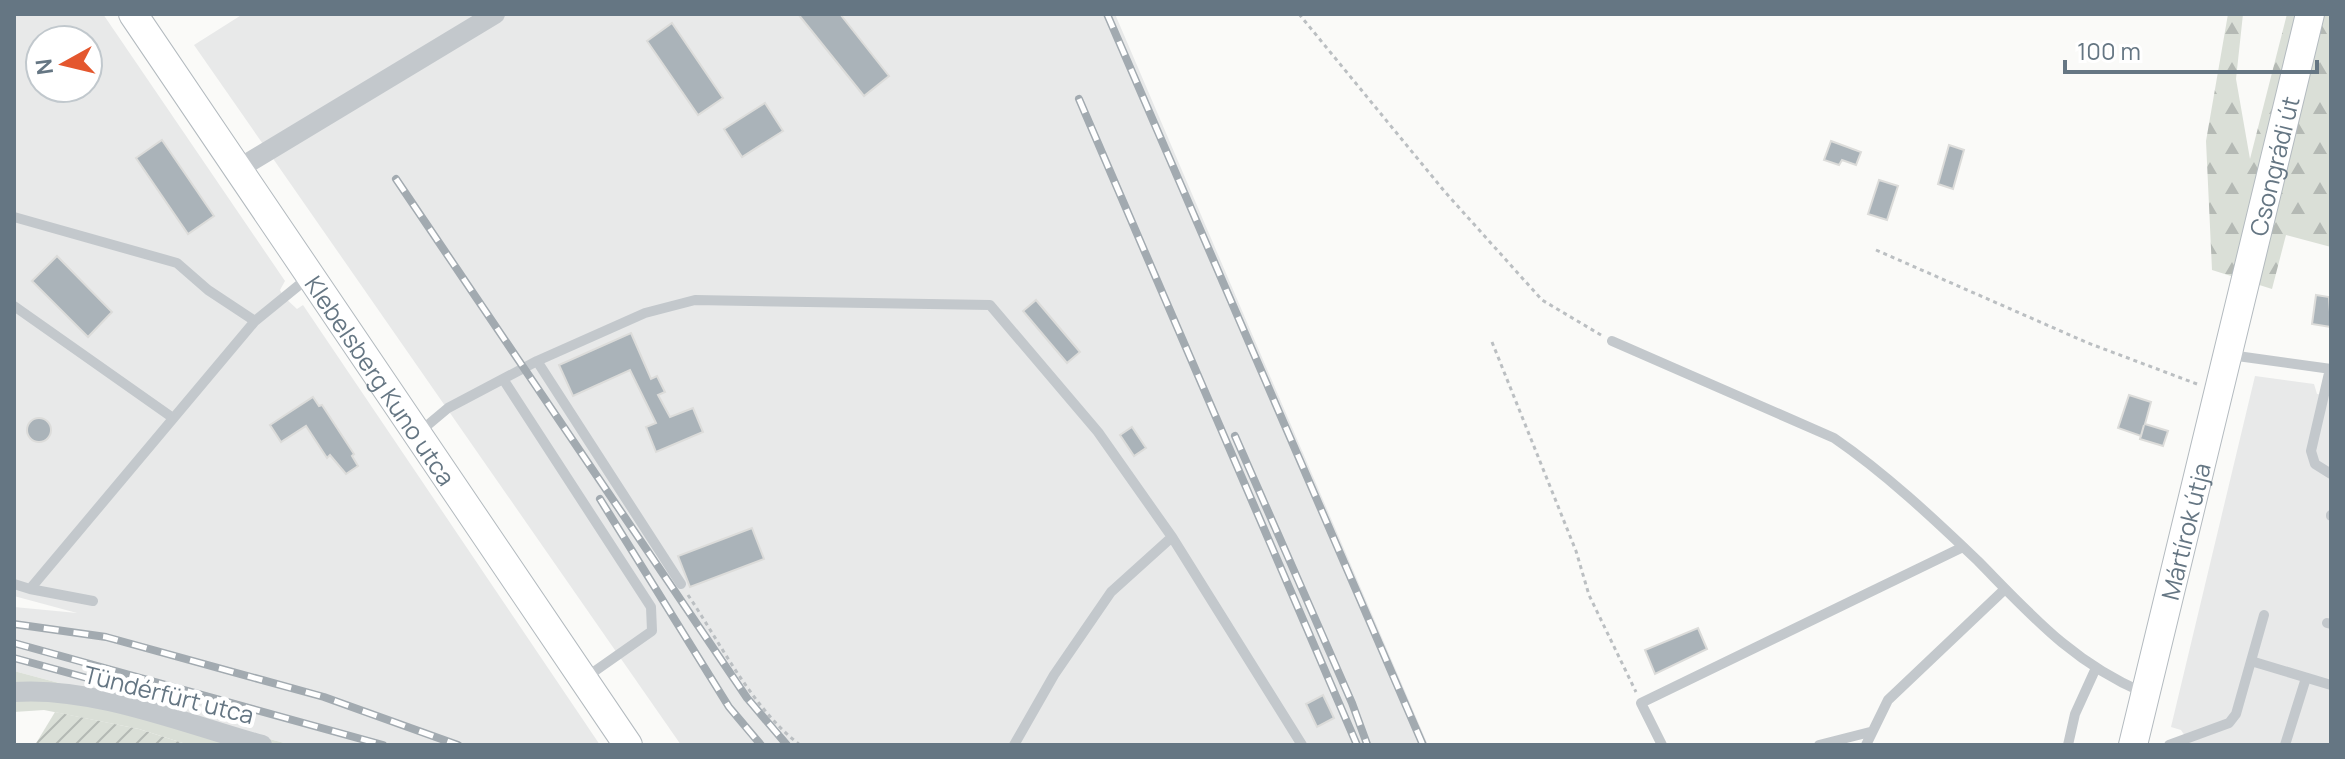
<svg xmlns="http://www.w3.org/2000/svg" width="2345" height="759" viewBox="0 0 2345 759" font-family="Manrope,sans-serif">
	<defs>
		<pattern id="forest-firs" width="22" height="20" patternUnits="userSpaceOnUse" patternTransform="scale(2)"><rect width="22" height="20" fill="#dadfd7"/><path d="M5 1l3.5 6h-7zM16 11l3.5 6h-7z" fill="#b4b9b4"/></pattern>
		<pattern id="garden-furrows" width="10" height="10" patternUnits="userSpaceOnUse" patternTransform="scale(2)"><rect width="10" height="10" fill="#dadfd7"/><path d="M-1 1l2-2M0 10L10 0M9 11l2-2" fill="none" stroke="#b4b9b4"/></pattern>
	</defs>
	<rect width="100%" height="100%" fill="#fafaf8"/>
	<path fill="#e8e9e9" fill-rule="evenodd" d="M14,14H103L285,281L280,290L283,296L297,309L303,305L600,745H292L14,671V607L77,613L14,596ZM40,40H88V88H40Z
		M243,14H1115L1428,745H681L194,45Z
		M2255,376L2314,384L2317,394L2331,395V745H2191L2181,730L2171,727Z"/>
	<path fill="#dadfd7" d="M14,671L292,745H189L139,729L44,710L14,712Z"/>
	<path fill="url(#forest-firs)" d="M2228,14H2243L2236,79L2250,159L2287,14H2331V247L2286,235L2272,289L2212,270L2206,141Z"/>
	<path fill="url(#garden-furrows)" d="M55,712L139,729L189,745H35Z"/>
	<path fill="#aab3b9" stroke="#dcdcda" stroke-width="2" d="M798,14H840L889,76L864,96Z
		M672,23L723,98L698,115L647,41Z
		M765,103L783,131L742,157L724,129Z
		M162,140L214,216L188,234L136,158Z
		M1831,141L1861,152L1856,165L1842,160L1839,165L1824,160Z
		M1949,145L1964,150L1953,189L1938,184Z
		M1879,180L1898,186L1887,220L1868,214Z
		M57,256L112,312L88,337L32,281Z
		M2316,295L2329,297L2331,327L2312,324Z
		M1036,300L1080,352L1067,363L1023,311Z
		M631,333L651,379L657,376L665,392L658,395L670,417L693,408L703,432L656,452L646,427L656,423L630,370L573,396L559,365Z
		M2129,395L2151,402L2145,424L2168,431L2163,446L2140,439L2144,425L2141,436L2118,428Z
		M313,397L319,406L322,405L354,454L352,456L358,466L346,474L330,455L327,458L306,426L281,442L270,425Z
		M27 430a12 12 0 1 1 24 0a12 12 0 1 1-24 0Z
		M1132,427L1146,448L1134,456L1120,435Z
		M752,528L764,559L690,587L678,556Z
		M1698,628L1707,649L1655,674L1645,650Z
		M1323,695L1334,718L1317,727L1306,704Z"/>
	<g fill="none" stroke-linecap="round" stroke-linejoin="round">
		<defs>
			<g id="secondary">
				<path id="s1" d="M133,14L628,745"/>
				<path id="s2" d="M2133,745L2310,14"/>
			</g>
		</defs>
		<use href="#secondary" stroke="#b3babf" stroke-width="30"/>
		<path stroke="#bbbfc2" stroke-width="3" stroke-dasharray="4 4" stroke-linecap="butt" d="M1299,14L1445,192L1542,300L1601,335
			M1876,250L2088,343L2197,384
			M1492,342L1576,551L1589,595L1636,692
			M688,595C721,644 752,708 800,745"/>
		<path stroke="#c3c8cc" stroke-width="10" d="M14,217L177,263L208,290L255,321
			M14,306L173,418
			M1612,341L1834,438C1885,473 1933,518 1978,561C2032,616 2072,662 2144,693
			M2230,355L2331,369
			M537,361L681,584
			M2330,369L2311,451L2315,464L2331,474
			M503,379L651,607L652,631L585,678
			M417,434L448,408L537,361L645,313L695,300L990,305L1098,432L1172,537L1302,745
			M2331,516V515
			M14,584L30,589L255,321L309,277
			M30,589L93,601
			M2327,623L2331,624
			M2251,661L2331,685
			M1014,745L1054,675L1111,592L1172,537
			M1662,745L1641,703L1963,547
			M1819,745L1870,732
			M1866,745L1888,700L2005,589
			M2068,745L2075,714L2095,670
			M2169,745L2229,723L2236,714L2264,615
			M2285,745L2306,678"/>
		<path stroke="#c3c8cc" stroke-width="20" d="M238,169L495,14
			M14,692C93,686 186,724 262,745"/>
		<use href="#secondary" stroke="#fff" stroke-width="28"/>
		<defs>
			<path id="rail" d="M1107,14L1423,745
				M1079,99L1357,745
				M396,179L747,698L787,745
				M1235,436L1352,703L1367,744
				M600,499L729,707L761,745
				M14,624L106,637L324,697L458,745
				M14,643L383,745
				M14,658L87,678L146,689"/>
		</defs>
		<use href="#rail" stroke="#a2aab0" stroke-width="8"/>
		<use href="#rail" stroke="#fff" stroke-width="5" stroke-dasharray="15" stroke-linecap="butt"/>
	</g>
	<g text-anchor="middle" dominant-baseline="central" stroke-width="8" stroke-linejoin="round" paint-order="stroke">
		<g font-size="24" fill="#657683" stroke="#fff">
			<text stroke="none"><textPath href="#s2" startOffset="596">Csongrádi út</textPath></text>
			<text stroke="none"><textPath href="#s1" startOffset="442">Klebelsberg Kuno utca</textPath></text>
			<text stroke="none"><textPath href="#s2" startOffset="220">Mártírok útja</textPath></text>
			<text transform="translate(169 694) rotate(14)">Tündérfürt utca</text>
		</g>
	</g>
	<rect width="2345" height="759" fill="none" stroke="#657683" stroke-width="32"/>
	<g transform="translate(64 64) rotate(262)"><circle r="38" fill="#ffffff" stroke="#c1c8cd" stroke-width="2"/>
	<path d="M0-6L14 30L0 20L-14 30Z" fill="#e4572e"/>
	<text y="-12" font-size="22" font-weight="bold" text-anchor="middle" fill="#657683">N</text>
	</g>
	<path d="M2065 60v12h252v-12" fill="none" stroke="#657683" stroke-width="4"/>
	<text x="2077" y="60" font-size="24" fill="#657683" stroke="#ffffff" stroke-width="6" paint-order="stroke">100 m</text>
</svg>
